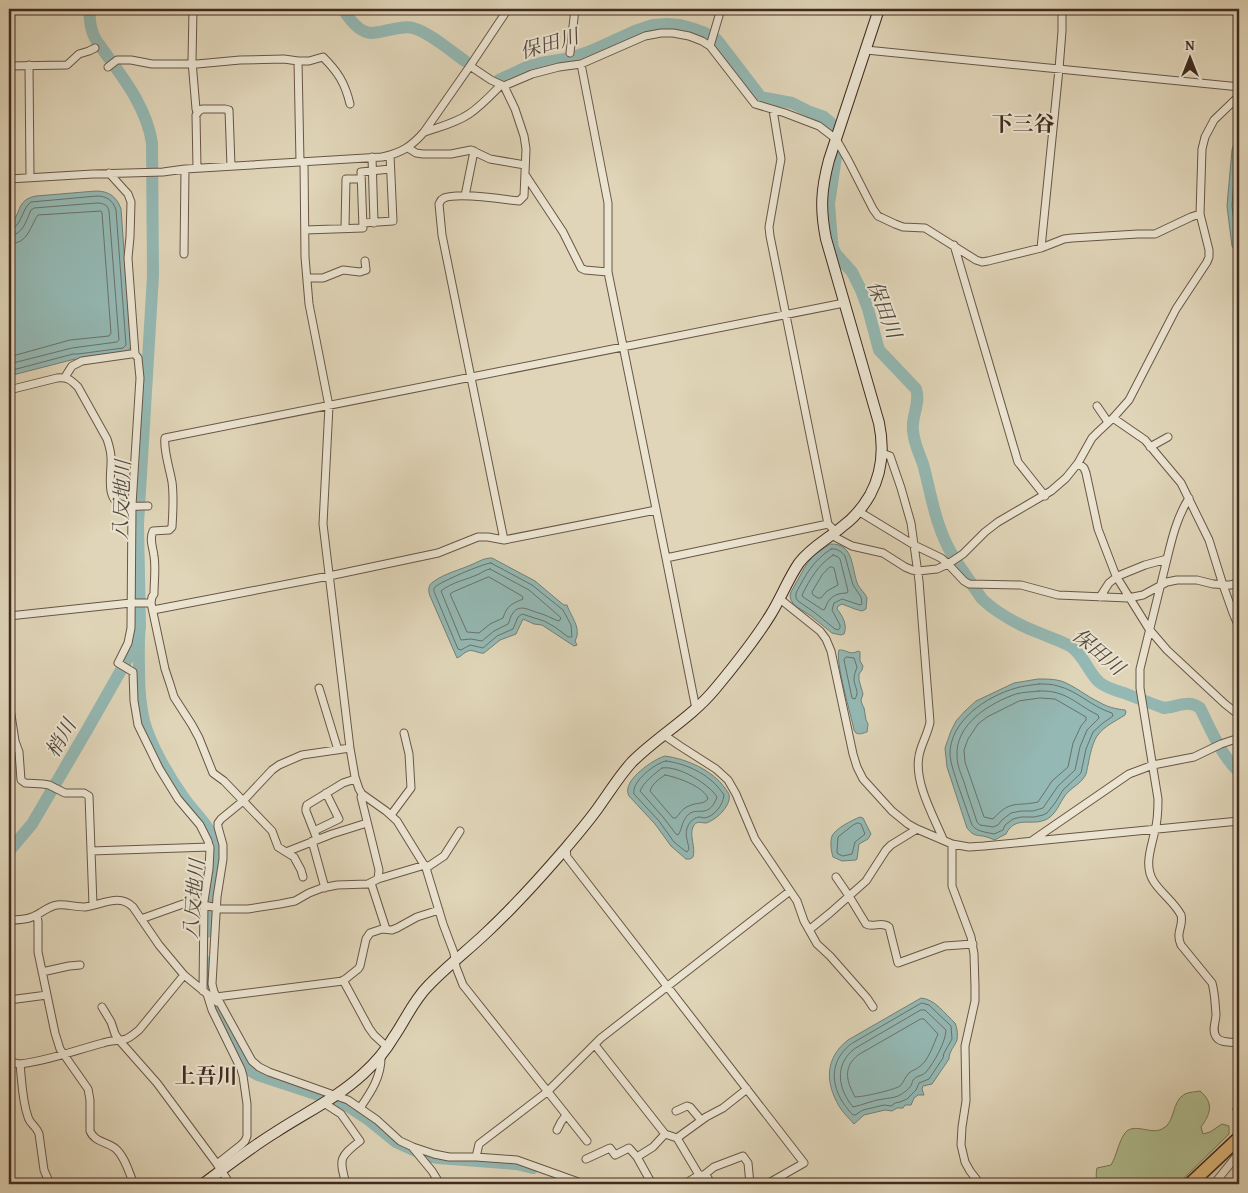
<svg xmlns="http://www.w3.org/2000/svg" width="1248" height="1193" viewBox="0 0 1248 1193" font-family="'Gentium Book Plus','Noto Serif JP',serif">
	<rect width="100%" height="100%" fill="#e0d5b8"/>
	<filter id="stains"><feTurbulence type="fractalNoise" baseFrequency=".004" numOctaves="4"/><feColorMatrix values="0 0 0 0 .2 0 0 0 0 .09 0 0 0 0 .02 0 0 0 .5 -.17"/></filter>
	<radialGradient id="worn" r=".72"><stop offset=".6" stop-color="#630" stop-opacity="0"/><stop offset="1" stop-color="#630" stop-opacity=".3"/></radialGradient>
	<path fill="#b0be90" stroke="#787458" d="M1200,1091C1214,1103 1211,1113 1201,1127L1203,1134L1210,1132L1222,1124L1229,1126V1134L1178,1184H1100C1095,1180 1096,1174 1097,1168L1111,1165C1117,1155 1118,1143 1125,1133C1134,1122 1151,1135 1162,1129C1176,1123 1171,1101 1185,1094C1189,1092 1196,1092 1200,1091Z"/>
	<path fill="#94b8b3" stroke="#738078" d="M1239,134V254L1234,250L1232,246L1227,206L1232,150L1234,143Z
		M96,191C109,191 117,197 121,209L131,347L127,352L78,360L75,359L9,376V226C22,215 15,200 36,196Z
		M830,544C855,543 851,569 858,585C861,590 865,593 867,598L866,609L862,611L855,609L842,604L838,606L837,609C842,615 848,625 844,634L841,635L832,633L811,616L794,605L791,600L790,596L791,592L806,565L813,556Z
		M492,558L535,581L560,602L564,605H567C571,617 582,628 575,641L577,645L574,646L542,625L534,624L523,619L516,634L500,640L484,653C479,654 473,649 468,651C463,653 462,656 457,658L430,596C428,591 428,585 433,582C445,573 460,570 473,564C480,561 484,558 492,558Z
		M839,650C846,649 850,656 858,651L860,652V661L863,666L862,670L859,674V680L863,694L861,700L862,704L864,708L866,720L868,724L867,732C863,733 860,735 856,733L854,730C851,715 835,661 839,650Z
		M1038,679C1046,679 1054,679 1061,681C1075,686 1086,696 1099,702C1107,707 1116,709 1125,710L1126,712L1125,715C1116,721 1104,726 1097,736C1092,744 1090,755 1088,765C1087,768 1087,773 1085,776C1081,783 1073,787 1068,792C1061,799 1058,811 1050,817C1035,829 1016,813 1006,834L1000,837L995,840C992,839 990,838 987,837C977,834 975,838 967,828L947,767L945,748L951,731L956,721L965,711L976,701L1014,683Z
		M665,756C687,759 712,770 725,788C726,790 729,793 729,795C731,801 724,811 719,815C716,818 710,822 706,823C701,823 696,820 693,827C689,835 696,848 693,857L690,859H686L671,846L655,824L629,796C628,793 627,792 628,788C630,776 654,759 665,756Z
		M860,817L863,818L871,834L868,839L859,844L857,859L856,860L842,861L833,857C831,851 830,842 832,836C835,829 852,820 860,817Z
		M921,998C935,999 945,1014 955,1023C957,1027 958,1034 957,1040C955,1046 949,1051 949,1059L932,1084L923,1086L922,1089L924,1095H918L914,1098L911,1105H905L903,1108H897L892,1111L885,1110L864,1115L854,1124C849,1118 843,1113 839,1106C825,1082 825,1058 848,1040Z"/>
	<g fill="none" stroke-linecap="round" stroke-linejoin="round">
		<path stroke="#6a726a" stroke-width="1" d="M1239,143L1236,151L1232,206L1236,238L1239,248
			M9,230C22,228 21,209 31,202L97,196C106,196 113,200 116,210L126,345L123,348L78,354H73L9,371
			M9,236C23,235 26,221 31,210L34,208L97,203C103,203 108,205 109,211L119,340L117,342L72,348L9,364
			M9,244C29,243 29,228 38,215L101,211L102,213L111,333L109,336L70,340L9,357
			M831,549C837,548 842,552 845,556L853,585L861,597L862,604L860,605L842,599L834,603L832,610L840,625V628L838,630L835,629L814,612L798,601L796,598V593C806,574 813,561 831,549Z
			M833,555L838,557L840,559L848,591L847,593C835,593 828,598 825,609L823,610L803,597L802,595C810,579 818,565 833,555Z
			M491,563L532,585L563,610L571,625L572,637H568L555,627L544,621L522,614L518,617L513,629L497,636L483,648L470,645L461,650L458,649L435,594C434,591 433,590 435,587C440,582 484,563 491,563Z
			M830,567H832L834,568L838,585L827,591L821,598H818L813,595L812,592L822,575Z
			M490,569L529,590L558,615L561,618L560,620L558,621C551,618 546,615 539,613C530,611 520,603 513,613C510,616 510,621 508,624L494,631L482,641L471,639L461,640L441,591C452,582 466,580 479,574C483,572 485,570 490,569Z
			M489,577L522,596L523,599C512,604 507,605 503,618L490,624L479,633L467,632L450,594L453,592Z
			M847,657L854,658L857,667C856,671 854,674 854,679C854,687 860,691 855,699L852,698L844,660L845,658Z
			M1039,684C1045,684 1052,684 1058,686C1078,691 1092,707 1112,713L1113,716L1103,723L1093,732L1086,749L1081,773L1063,790L1055,803L1047,813L1043,815L1034,817H1021L1013,819L1005,825L1003,830L994,834C986,832 977,832 972,825C967,812 963,798 958,785C955,775 951,766 950,755C949,721 987,696 1016,688C1023,686 1031,685 1039,684Z
			M1039,691C1067,690 1075,704 1098,715L1099,718L1087,730L1080,747L1075,770L1058,786L1043,808L1033,811H1021L1011,813L1002,820L998,825L993,827L980,825L977,822C973,809 968,796 964,782C961,774 957,765 957,756C955,724 990,703 1016,694C1023,692 1032,692 1039,691Z
			M1040,698L1055,699L1086,717V720L1081,726L1073,743L1068,767L1052,781L1038,802C1016,807 1011,799 993,819L984,817L965,762L964,750L968,739L978,724L987,717L1019,701Z
			M666,761C689,764 712,776 724,795C723,805 714,817 704,818C703,818 701,817 700,817C695,817 690,821 688,826C684,833 688,842 689,849L687,852L685,851L674,842L659,821L634,794C631,782 655,763 666,761Z
			M662,768C678,765 709,784 717,797C715,803 711,810 704,811C699,812 694,810 689,814C681,821 683,828 678,835L676,834L663,817L640,791C644,782 654,774 662,768Z
			M665,775C677,777 705,787 708,799C703,805 696,802 689,806C683,808 680,813 676,818H673L650,791C652,784 659,779 665,775Z
			M858,823L861,824L865,834L855,842L852,854L843,856L838,854L837,852L838,837L853,825Z
			M922,1003L929,1005L951,1026L952,1039L944,1053L943,1058L929,1079L919,1083L916,1090L907,1099L900,1102L895,1103L891,1106L884,1105L863,1110L855,1115H853C832,1094 825,1064 851,1044Z
			M921,1010H925L946,1030C946,1041 934,1063 926,1072C923,1076 917,1075 913,1080C912,1082 912,1085 910,1087C908,1090 902,1094 898,1096C893,1098 888,1098 883,1099C873,1100 863,1105 853,1107C838,1089 834,1065 854,1049Z
			M921,1019H924L938,1034C934,1043 928,1062 919,1067C916,1070 912,1070 909,1073C905,1077 904,1082 900,1086C894,1090 863,1097 855,1097C847,1082 842,1068 858,1055Z"/>
		<path stroke="#94b8b3" stroke-width="12" d="M89,9C90,20 90,30 96,40C118,72 146,103 152,143L153,276L138,524L140,626C138,642 139,656 139,672C139,688 140,704 144,721C151,746 169,777 184,798C195,814 211,826 215,845C219,862 212,881 209,898C207,909 207,921 207,932
			M343,9C349,19 358,32 371,33C379,33 387,30 394,29C401,28 407,26 413,28C429,32 452,52 465,61
			M499,80L527,67L541,63L571,58L591,51L635,31L653,25L667,24L680,25L691,28L705,33L717,40L760,96L765,98L792,103L810,112L824,117L831,123L834,132
			M837,150L829,204L832,241L833,248L836,254L852,272L861,290L868,309L879,350L916,389C921,403 911,416 913,431C914,443 919,453 923,464C932,497 935,526 953,556
			M956,561L982,599C999,615 1021,626 1042,634C1051,638 1061,641 1070,646C1084,655 1088,672 1099,682C1106,688 1115,690 1124,693C1137,698 1150,703 1164,708C1177,707 1189,699 1200,708C1211,730 1221,755 1239,772
			M9,851L32,824L87,730L137,642
			M206,962L207,989
			M216,1010L241,1061L251,1071L258,1075L343,1103L369,1120L396,1142L427,1156L438,1158L516,1164L533,1168"/>
		<defs>
			<path id="street" d="M193,9L192,61L196,109L197,112
				M710,46L721,9
				M866,50L1230,86L1239,87
				M570,53L575,9
				M298,61L300,162
				M581,64L608,203V272L666,558L696,709
				M29,65L30,177
				M9,66L67,65L79,54L89,51L95,48
				M470,66L491,80L504,86L532,74L559,67L581,64L645,36L661,33H673L689,36L702,41L710,46L755,104L785,113L819,126L836,139L848,160L873,209L878,216L895,224L903,227L925,228L976,260L982,262L988,261L1041,248L1064,239L1072,238L1138,234H1155L1191,217L1200,214
				M108,67L117,60H131L152,64H197L240,60L284,59L298,61H309L323,57C338,72 345,83 350,104
				M773,110L781,159L769,227L770,236L828,524L836,532
				M425,132C439,127 456,123 469,114C481,106 491,95 501,85
				M408,148L416,153L423,154H451L471,150L490,159L525,165
				M372,157L374,223
				M304,162L305,257L309,304L329,406L323,524L350,748L355,777L359,789L362,794L386,811L397,821L426,868L443,924L454,953L456,967L463,985L587,1141
				M197,168L196,115L199,111L202,109H225L229,110L231,166
				M109,173L128,194L131,202L130,237L128,258L135,354
				M526,176L563,232L581,268L585,270L608,272
				M9,179L93,174L163,172L185,169L382,157C401,153 411,147 424,132L470,66L508,9
				M465,196L474,151
				M363,223L393,221L390,155
				M345,228L346,179H361
				M305,230L363,228L361,172L390,169
				M954,245L1018,462L1045,496
				M1041,248L1059,69L1062,31V9
				M184,254L185,169
				M307,278H323L343,270L360,272L366,270L365,261
				M65,377L72,366L82,361L131,354H135L138,358L140,378L132,505L131,628L128,643L118,663L133,672L134,701L138,725L159,768L178,799L200,825L208,841L210,849L209,869L204,901L203,991
				M9,390L57,378C68,377 71,380 78,387L107,439C109,445 111,451 111,458C112,472 104,502 124,505C132,507 140,506 148,506
				M1097,406L1108,422
				M1113,418L1145,440L1181,483L1209,540L1223,585L1233,613L1239,627
				M1150,447L1168,437
				M882,453L890,456L901,488L911,523L919,581L930,722C928,734 921,744 919,756C914,782 933,815 943,839
				M1078,463L1084,468L1086,473L1098,529L1116,576L1149,629L1167,650L1225,704L1239,715
				M858,511L914,545L941,558L948,564L964,581L969,584L1021,585L1058,595L1128,598L1143,595L1167,582L1177,580H1197L1213,584L1230,585L1239,583
				M831,535L852,546L883,553L905,567L912,570L918,571L937,569L948,564L963,554L985,532L998,522L1051,491L1066,478L1078,463L1092,438L1098,432L1113,418L1129,400L1176,309L1207,262L1209,257V250L1200,214L1202,149L1205,137L1214,120L1239,96
				M504,540L442,235L439,204C441,201 440,200 444,198C459,192 501,199 519,201L524,196L526,149L524,136L515,109L504,86
				M666,558L828,524
				M1167,559L1140,669V688L1158,799C1158,809 1158,820 1155,830C1152,846 1143,866 1154,882C1162,894 1174,902 1181,915C1184,926 1175,932 1181,945L1212,983C1215,993 1215,1004 1216,1014C1216,1022 1211,1031 1217,1038C1221,1043 1233,1042 1239,1043
				M1100,597L1109,583L1118,576L1145,565L1167,559C1172,538 1177,517 1189,498
				M780,599L820,631L826,639L831,651L853,754L857,767L863,779L892,811L908,824L917,829L952,844L969,847L984,846L1239,821
				M153,610L329,576L438,553L478,537H488L504,540L656,510
				M9,616L131,603H151
				M319,688L338,750
				M9,702L15,741L19,752L21,780L25,783L43,784L49,785L65,793H84L89,796L93,905
				M664,735L680,746L716,769L728,780L736,794L755,839L797,901L804,921L817,944L830,956L867,998L873,1007
				M350,748L302,755L279,765L272,770L243,801L221,819L218,823V827L223,845V859L217,897L212,984L214,992L252,1061L259,1067L269,1072L348,1100L377,1120L400,1141L413,1147L434,1154L449,1157H476L517,1160L584,1184
				M391,815L411,788L409,754L404,733
				M314,831L339,819L326,793
				M317,839L306,811V808L307,805L343,783L355,779
				M1033,840L1129,774L1153,765L1194,757L1221,744L1239,738
				M312,841L325,888
				M952,844V886L971,937L974,954L975,987V1001L965,1046L966,1101L962,1127L961,1145L965,1162L970,1171L980,1184
				M566,848L567,857L804,1163L767,1184
				M91,851L210,847
				M286,852L332,834L367,823
				M426,868L444,856L460,831
				M303,877L301,870L294,857L278,847L272,831L224,781L213,773L199,738L192,725L174,697L170,684L165,669L151,603L152,597L154,594C154,581 156,568 154,556C153,547 149,540 153,531L169,530L172,527C173,512 174,497 172,482C170,470 163,449 165,438L844,303
				M836,877L849,896L866,924C874,928 881,921 889,927L898,963L945,946L973,944
				M378,879L425,865
				M371,883L386,929
				M37,915L38,922V952L55,1033L60,1049L88,1089L90,1100V1131C95,1143 107,1141 116,1149C125,1157 129,1173 134,1184
				M141,919L183,904H198L213,907L219,909H248L280,904L295,901L309,893L322,888L337,885L368,884L378,879L379,870L361,797L362,794
				M9,920C16,920 25,920 32,917C41,914 48,906 57,905C66,904 76,907 85,907C102,905 119,893 133,907L159,945L184,975L217,1002
				M809,930L830,913L866,881L886,850L891,845L917,829
				M42,972L69,966L80,965
				M343,980L369,1028L374,1035L387,1047
				M207,994L212,1010L237,1061L241,1069L243,1076L247,1104V1136L245,1141L241,1145L217,1164L228,1181V1184
				M216,997L343,981L358,969L360,966L366,939L370,933L382,929L392,930L397,928L417,917L439,910
				M9,1000L47,995
				M102,1007L111,1022L115,1034L119,1040L157,1083L217,1164
				M595,1045L665,1134L677,1138L699,1175
				M9,1062L20,1064C22,1082 22,1100 28,1117C30,1124 37,1127 39,1134L44,1170L50,1184
				M20,1064C48,1061 76,1050 103,1043C110,1040 119,1041 126,1039C131,1037 135,1033 139,1030L184,975
				M324,1103L341,1114L360,1141C339,1157 339,1159 346,1184
				M360,1108C371,1092 382,1076 381,1055
				M1237,1109L1239,1106
				M676,1111L687,1106L690,1107L701,1120
				M557,1130L561,1122L566,1115
				M677,1138L706,1117L723,1108L747,1089
				M413,1148L432,1171L440,1184
				M476,1157L479,1144L547,1092L601,1038L790,891
				M637,1157L653,1147L665,1134
				M586,1159L610,1148L615,1155L629,1148L637,1157L652,1184
				M704,1175L714,1167L743,1156L748,1163L750,1184
				M685,1184L699,1175H704L708,1178L710,1184
				M1214,1184L1239,1153"/>
			<path id="secondary" d="M203,1184C227,1166 250,1148 276,1132C305,1113 337,1098 363,1074C374,1064 385,1052 393,1038C405,1021 413,1001 428,986C446,967 467,951 486,933C514,907 540,878 565,849C576,836 588,822 598,808C609,793 619,776 632,762C658,736 691,718 715,689C735,665 755,640 771,614C781,598 788,579 799,563C811,547 828,539 843,526C854,518 863,507 870,495C882,473 884,447 879,423L826,239C820,209 821,190 829,160L879,9"/>
			<path id="highway" d="M1190,1184L1239,1138"/>
		</defs>
		<use href="#street" stroke="#695646" stroke-width="9"/>
		<use href="#secondary" stroke="#412b20" stroke-width="12"/>
		<use href="#highway" stroke="#412b20" stroke-width="15"/>
		<use href="#street" stroke="#ebe4d1" stroke-width="7"/>
		<use href="#secondary" stroke="#ebe4d1" stroke-width="10"/>
		<use href="#highway" stroke="#e0ba7c" stroke-width="12"/>
	</g>
	<g text-anchor="middle" dominant-baseline="central" stroke-width="4" stroke-linejoin="round" paint-order="stroke">
		<g font-size="20" font-style="italic" fill="#52473d" stroke="#ebe4d1">
			<text transform="translate(549 43) rotate(-16)">保田川</text>
			<text transform="translate(885 309) rotate(69)">保田川</text>
			<text transform="translate(121 500) rotate(-88)">八反地川</text>
			<text transform="translate(1099 651) rotate(40)">保田川</text>
			<text transform="translate(60 738) rotate(-60)">梢川</text>
			<text transform="translate(193 899) rotate(-85)">八反地川</text>
		</g>
		<g font-size="21" font-weight="bold" fill="#412b20" stroke="#ebe4d1">
			<text x="1023" y="123">下三谷</text>
			<text x="206" y="1075">上吾川</text>
		</g>
	</g>
	<rect width="1248" height="1193" fill="none" stroke="#e0d5b8" stroke-width="30"/>
	<rect x="10" y="10" width="1228" height="1173" fill="none" stroke="#412b20" stroke-width="2.5"/>
	<rect x="15" y="15" width="1218" height="1163" fill="none" stroke="#412b20"/>
	<g transform="translate(1190 58)" stroke="#ebe4d1" stroke-width="4" paint-order="stroke">
	<path d="M0-4L9 19L0 12L-9 19Z" fill="#412b20"/>
	<text y="-8" font-size="14" font-weight="bold" text-anchor="middle" fill="#412b20">N</text>
	</g>
	<rect width="100%" height="100%" filter="url(#stains)"/>
	<rect width="100%" height="100%" fill="url(#worn)"/>
</svg>
